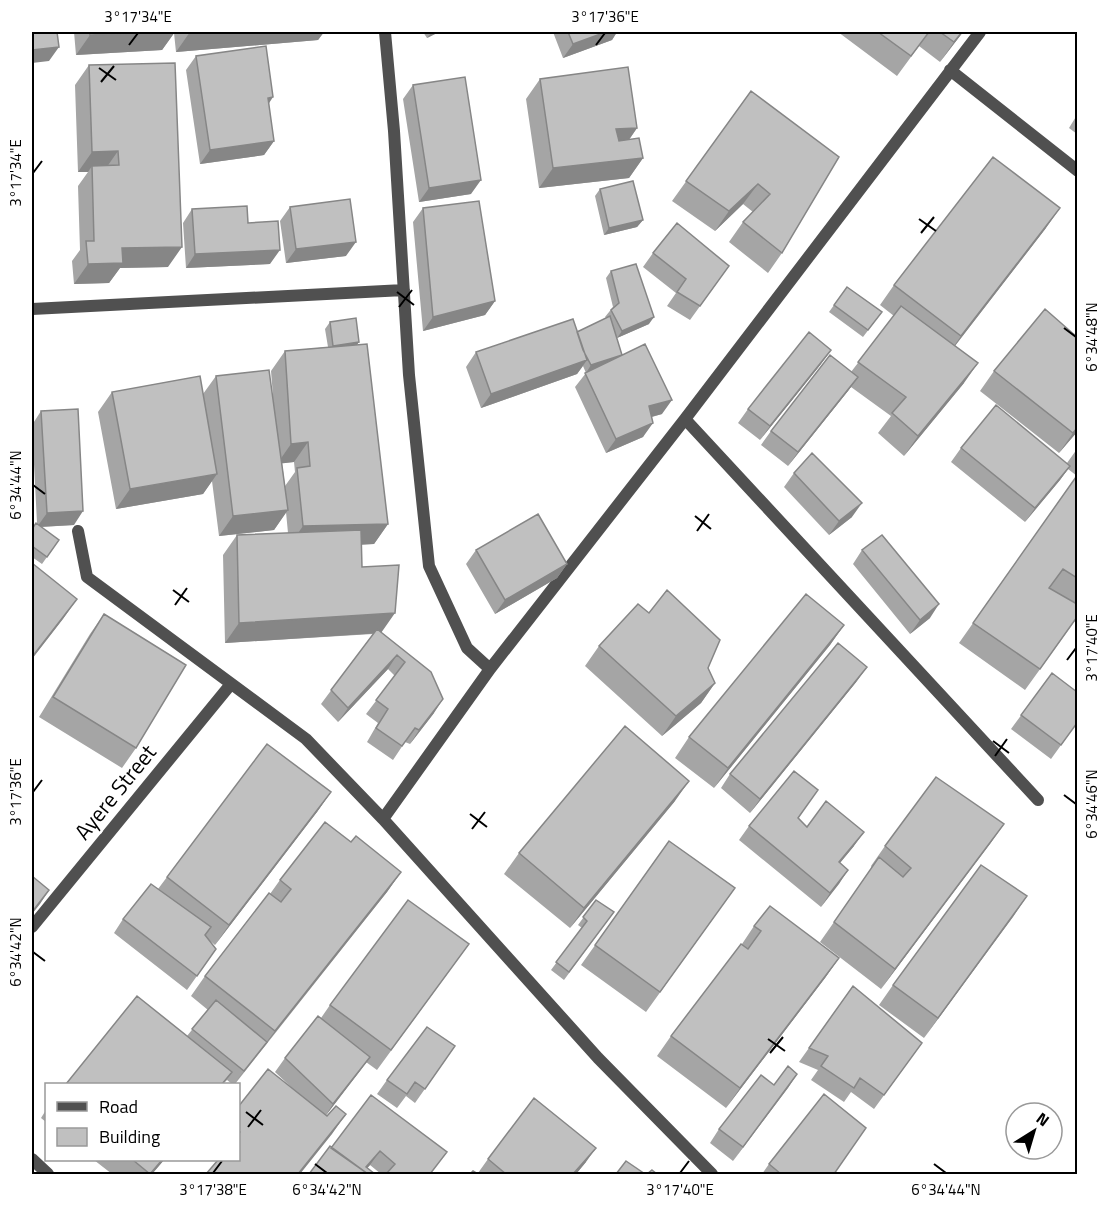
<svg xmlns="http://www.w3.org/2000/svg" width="1109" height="1206" viewBox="0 0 1109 1206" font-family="'Titillium Web',sans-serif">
	<rect width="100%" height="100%" fill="#fff"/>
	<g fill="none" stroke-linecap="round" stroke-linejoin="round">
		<path stroke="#505050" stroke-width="12" d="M385,32L394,131L409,375L429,566L467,648L490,669
			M950,70L1078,171
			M32,309L404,290
			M685,419L1038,800
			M78,531L87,577L306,739L383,819L598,1058L712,1174
			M383,819L490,669L685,419L980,32
			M32,927L231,684
			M32,1159L48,1174"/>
	</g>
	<path fill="#a5a5a5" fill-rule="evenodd" d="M74,32H324L318,40L176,52L174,33L162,50L76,55Z
		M423,32H439L427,38Z
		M553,32H617L612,40L563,58Z
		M838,32H963L940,62L919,46L897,76Z
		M196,56L274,141L264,155L200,164L186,70Z
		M89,65L168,267L120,268L109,283L74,284L72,261L80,250L78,186L88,172H78L75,85Z
		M540,79L637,128L629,140L643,158L629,178L539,188L526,99Z
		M413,85L471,194L419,202L403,99Z
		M751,91L782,253L768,273L729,242L743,222L753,212L743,204L715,231L672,201Z
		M1077,115V134L1069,128Z
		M600,189L643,220L637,227L604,235L595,196Z
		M290,207L346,256L286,263L280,221Z
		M423,208L495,301L485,315L423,331L413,222Z
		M192,209L248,223L270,264L186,268L183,223Z
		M1046,228L955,346L964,383L904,456L878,433L891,416L851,387L788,466L761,445L771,431L851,372L894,316L880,305L894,285Z
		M653,253L729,266L690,320L667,306L676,293L643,267Z
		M611,271L649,324L617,338L615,335L622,355L662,414L652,417L643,437L606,453L575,387L586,373L583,366L577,374L481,408L466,367L476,352L577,332L606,318L605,317L613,307L606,278Z
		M847,287L882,312L863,337L829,312Z
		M330,322L359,342L357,344L388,524L374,544L361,545L362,567L382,633L431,672L434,713L410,744L405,742L393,760L367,742L378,723L366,714L395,676L388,669L338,722L321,704L373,634L225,643L223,555L237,535L288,533L286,512L274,530L219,536L212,481L203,494L116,509L98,412L112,392L203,394L216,376L273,396L271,371L285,351L328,347L325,329ZM294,462L295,472L285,486L282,463Z
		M821,364L760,440L738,423L748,409Z
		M994,371L1077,432L1059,453L980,391Z
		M41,411L74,525L41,527L59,540L42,564L32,557V529L37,523L32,425Z
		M961,448L1067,463L1077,449V476L1068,469L1060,480L1025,522L951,462Z
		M794,473L852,517L829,535L784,487Z
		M1076,477L1077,479V618L1025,690L959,643Z
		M476,550L567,564L557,578L495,614L466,564Z
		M862,550L930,618L910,634L853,564Z
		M649,613L708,668L715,683L701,703L662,736L585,666L599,646Z
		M104,614L136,748L122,768L39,717L90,634Z
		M844,625L830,645L714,788L675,758L689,737Z
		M1052,673L1077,723L1051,759L1011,729Z
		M857,681L750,813L721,788L730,774Z
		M331,792L317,812L215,945L209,940L216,949L187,990L114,933L123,919L158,889L167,877Z
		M675,801L570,928L504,874L519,853Z
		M799,818L807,827L854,846L840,863L848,870L821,907L739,840L749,826Z
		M1004,824L881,989L820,942L872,868L871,866L885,846Z
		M669,841L735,888L646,1012L581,965Z
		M351,842L401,872L387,892L235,1084H232L227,1080L223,1084L187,1036L208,1010L191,996L205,976L270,894L280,880Z
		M1027,896L924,1038L879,1005L893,985Z
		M596,900L614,912L564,980L551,970L582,928L578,925Z
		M754,926L839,958L825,978L726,1108L657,1056L671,1036L742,944Z
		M469,944L377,1070L366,1062L326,1115L332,1134L238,1160V1107L291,1087L275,1072L285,1058L321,1018L330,1005Z
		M853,986L922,1043L874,1109L851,1092L844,1102L811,1080L818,1070L799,1062Z
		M455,1046L415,1103L406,1096L397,1108L377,1094L387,1080Z
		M797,1074L733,1161L710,1143L719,1129L774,1085Z
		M371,1095L431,1174H381L370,1165L367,1168Z
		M46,1110V1122L41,1118Z
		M488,1159L586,1162L576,1174H480L478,1173Z
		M94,1160H164L152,1174H112Z
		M769,1164L834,1174H762Z"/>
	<path fill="#868686" d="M154,32H175L162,50L76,55L90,35Z
		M190,32H324L318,40L176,52Z
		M432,32H439L427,38Z
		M606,32H617L612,40L563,58L573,44Z
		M962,32H963L940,62L954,42Z
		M59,47L49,61L32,63V50Z
		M273,97L264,111L268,98Z
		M637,128L623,148L602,149L616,129Z
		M274,141L264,155L200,164L210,150Z
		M118,151L104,171L92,166L88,172H78L92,152Z
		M643,158L629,178L539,188L553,168Z
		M481,180L471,194L419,202L429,188Z
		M758,184L743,204L715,231L729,211Z
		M1060,208L1046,228L947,356L961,336Z
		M643,220L637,227L604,235L609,228Z
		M356,242L346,256L286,263L296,249Z
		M182,247L168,267L120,268L109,283L74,284L88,264L122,248Z
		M280,250L270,264L186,268L195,254Z
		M495,301L485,315L423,331L433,317Z
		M654,317L649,324L617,338L622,331Z
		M359,342L354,349L333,346Z
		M831,350L821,364L760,440L770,426Z
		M622,355L586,373L591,365Z
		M587,360L577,374L481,408L491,394Z
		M978,363L964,383L904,456L918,436Z
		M858,377L848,391L788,466L798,452Z
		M672,400L662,414L639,420L649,406Z
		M653,423L643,437L606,453L616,439Z
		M1077,428V432L1059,453L1073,433Z
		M308,442L294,462L277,464L291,444Z
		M1070,466L1060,480L1025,522L1035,508Z
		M217,474L203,494L116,509L130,489Z
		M862,503L852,517L829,535L839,521Z
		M288,510L274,530L219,536L233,516Z
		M83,511L74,525L37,527L47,513Z
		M388,524L374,544L289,546L303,526Z
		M567,564L557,578L495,614L505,600Z
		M77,599L63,619L32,659V657Z
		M939,604L930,618L910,634L920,620Z
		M395,613L381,633L225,643L239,623Z
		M844,625L830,645L714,788L728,768Z
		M397,655L388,669L338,722L348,708Z
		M867,667L857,681L750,813L760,799Z
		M715,683L701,703L662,736L676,716Z
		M443,699L434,713L410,744L419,730Z
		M689,781L675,801L570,928L584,908Z
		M331,792L317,812L215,945L229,925Z
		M1004,824L990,844L881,989L895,969Z
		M864,832L854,846L829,876L839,862Z
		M848,870L839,884L821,907L830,893Z
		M401,872L387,892L234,1084L275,1031Z
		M49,890L40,904L32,914V912Z
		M1027,896L1013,917L924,1038L938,1018Z
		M839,958L825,978L726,1108L740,1088Z
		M370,1057L360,1071L324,1118L333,1104Z
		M797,1074L788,1088L733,1161L743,1147Z
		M346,1114L332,1134L300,1174H298Z
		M596,1148L586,1162L576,1174H573Z
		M380,1151L370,1165L362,1174L366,1167Z
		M162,1160H164L152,1174H150Z"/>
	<path fill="#c0c0c0" stroke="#868686" stroke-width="1.5" d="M32,32H57L59,47L32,50Z
		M89,32H154L90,35Z
		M568,32H606L573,44Z
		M878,32H929L911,56Z
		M940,32H962L954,42Z
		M266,46L273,97L268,98L274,141L210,150L196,56Z
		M175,63L182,247L122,248L123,263L88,264L86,241H94L92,166L119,165L118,151L92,152L89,65Z
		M628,67L637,128L616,129L619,141L639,138L643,158L553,168L540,79Z
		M465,77L481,180L429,188L413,85Z
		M751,91L839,157L782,253L743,222L770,194L758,184L729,211L686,181Z
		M993,157L1060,208L961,336L894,285Z
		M633,181L643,220L609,228L600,189Z
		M350,199L356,242L296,249L290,207Z
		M479,201L495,301L433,317L423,208Z
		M247,206L248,223L278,221L280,250L195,254L192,209Z
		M677,223L729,266L700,306L677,292L686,279L653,253Z
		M636,264L654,317L622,331L611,310L619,303L611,271Z
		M847,287L882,312L868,330L834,305Z
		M901,306L978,363L918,436L892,413L906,397L858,362Z
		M1045,309L1077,337V428L1073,433L994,371Z
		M610,316L622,355L591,365L583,350L577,332Z
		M356,318L359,342L333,346L330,322Z
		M573,319L587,360L491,394L476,352Z
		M809,332L831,350L770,426L748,409Z
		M367,344L388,524L303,526L297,468L310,466L308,442L291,444L285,351Z
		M645,344L672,400L649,406L653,423L616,439L585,373Z
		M830,355L858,377L798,452L771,431Z
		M269,370L288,510L233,516L216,376Z
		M200,376L217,474L130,489L112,392Z
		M996,405L1070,466L1035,508L961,448Z
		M78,409L83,511L47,513L41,411Z
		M812,453L862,503L839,521L794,473Z
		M1076,477L1077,479V578L1063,569L1049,588L1077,604V617L1040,669L973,623Z
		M538,514L567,564L505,600L476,550Z
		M36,523L59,540L47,557L32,546V529Z
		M361,530L362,567L399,565L395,613L239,623L237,535Z
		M882,535L939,604L920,620L862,550Z
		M32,563L77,599L32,657Z
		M667,590L720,640L708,668L715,683L676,716L599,646L638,604L649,613Z
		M806,594L844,625L728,768L689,737Z
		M104,614L186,665L136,748L53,697Z
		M377,629L431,672L443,699L419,730L415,728L402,746L376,728L388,709L376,700L405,662L397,655L348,708L331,690Z
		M838,643L867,667L760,799L730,774Z
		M1052,673L1077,692V723L1061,745L1021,715Z
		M625,726L689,781L584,908L519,853Z
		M267,744L331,792L229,925L167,877Z
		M794,771L818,790L798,818L807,827L826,801L864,832L839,862L848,870L830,893L749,826Z
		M936,777L1004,824L895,969L834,922L879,857L903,877L911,868L885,846Z
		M325,822L351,842L356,836L401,872L275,1031L205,976L269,893L281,902L291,889L280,880Z
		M669,841L735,888L660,992L595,945Z
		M981,865L1027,896L938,1018L893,985Z
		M32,876L49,890L32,912Z
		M151,884L211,927L205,935L216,949L197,976L123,919Z
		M408,900L469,944L391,1050L330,1005Z
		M596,900L614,912L569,972L556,962L587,921L583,917Z
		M770,906L839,958L740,1088L671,1036L741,944L748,949L761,931L754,926Z
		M853,986L922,1043L884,1095L860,1078L854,1088L821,1066L828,1056L809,1048Z
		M137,996L232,1072L222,1084H66Z
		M216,1000L267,1042L244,1071L192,1029Z
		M318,1016L370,1057L333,1104L285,1058Z
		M427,1027L455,1046L425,1089L415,1082L407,1094L387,1080Z
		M788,1066L797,1074L743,1147L719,1129L761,1075L774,1085Z
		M268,1069L327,1116L336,1106L346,1114L298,1174H206L218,1160H238V1135L240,1132L238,1131V1107Z
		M824,1094L866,1128L834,1174H781L769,1164Z
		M371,1095L447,1152L430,1174H386L395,1164L380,1151L366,1167L375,1174H368L331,1148Z
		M534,1098L596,1148L573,1174H506L488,1159Z
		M330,1146L368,1174H309Z
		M133,1160H162L150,1174Z
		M626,1161L645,1174H616Z
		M652,1170L657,1174H647Z
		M473,1171L478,1174H470Z"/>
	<path fill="none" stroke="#000" stroke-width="2" d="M129,45L138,33M596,45L605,33M99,68L116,80M101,82L114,66M33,173L42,161M919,219L936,231M921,233L934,217M397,292L414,305M399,307L412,290M1064,328L1076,337M33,485L45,494M695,516L711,529M697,531L709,514M173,590L189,602M175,605L187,588M1067,660L1076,648M993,741L1009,753M995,756L1007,739M33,792L42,780M1064,795L1076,804M470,814L487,827M472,829L485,812M33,952L45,961M768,1039L785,1051M770,1053L783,1037M246,1112L263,1125M248,1127L261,1110M315,1164L327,1173M934,1164L946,1173M213,1173L222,1161M680,1173L689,1161"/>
	<g text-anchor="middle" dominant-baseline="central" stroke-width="5" stroke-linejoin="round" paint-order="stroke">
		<g font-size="22" fill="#000" stroke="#fff">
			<text transform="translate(115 792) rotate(-51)">Ayere Street</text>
		</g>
	</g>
	<rect width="1109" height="1206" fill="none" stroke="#ffffff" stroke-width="66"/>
	<rect x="45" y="1083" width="195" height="78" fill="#ffffff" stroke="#999999" stroke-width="1.5"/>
	<rect x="57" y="1102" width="30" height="9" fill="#505050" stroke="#999999" stroke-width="1.5"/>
	<text x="99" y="1113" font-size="18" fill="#000000">Road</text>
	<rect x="57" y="1128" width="30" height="18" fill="#c0c0c0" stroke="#999999" stroke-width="1.5"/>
	<text x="99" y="1143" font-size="18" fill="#000000">Building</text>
	<g transform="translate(1034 1131) rotate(37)"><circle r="28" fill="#ffffff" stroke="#999999" stroke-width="1.5"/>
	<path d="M0-4.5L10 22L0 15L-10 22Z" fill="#000000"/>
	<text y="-9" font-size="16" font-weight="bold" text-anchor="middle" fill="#000000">N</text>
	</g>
	<rect x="33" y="33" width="1043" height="1140" fill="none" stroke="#000" stroke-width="2"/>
	<g font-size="15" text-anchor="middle" fill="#000">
		<text x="138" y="22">3°17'34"E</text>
		<text x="605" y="22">3°17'36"E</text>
		<text transform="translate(16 173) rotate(-90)" y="5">3°17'34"E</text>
		<text transform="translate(1092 337) rotate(-90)" y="5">6°34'48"N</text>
		<text transform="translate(16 485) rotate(-90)" y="5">6°34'44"N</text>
		<text transform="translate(1092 648) rotate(-90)" y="5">3°17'40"E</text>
		<text transform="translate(16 792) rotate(-90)" y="5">3°17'36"E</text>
		<text transform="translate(1092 804) rotate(-90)" y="5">6°34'46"N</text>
		<text transform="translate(16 952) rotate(-90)" y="5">6°34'42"N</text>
		<text x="213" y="1195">3°17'38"E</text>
		<text x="327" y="1195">6°34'42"N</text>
		<text x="680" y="1195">3°17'40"E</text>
		<text x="946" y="1195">6°34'44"N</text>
	</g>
</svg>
